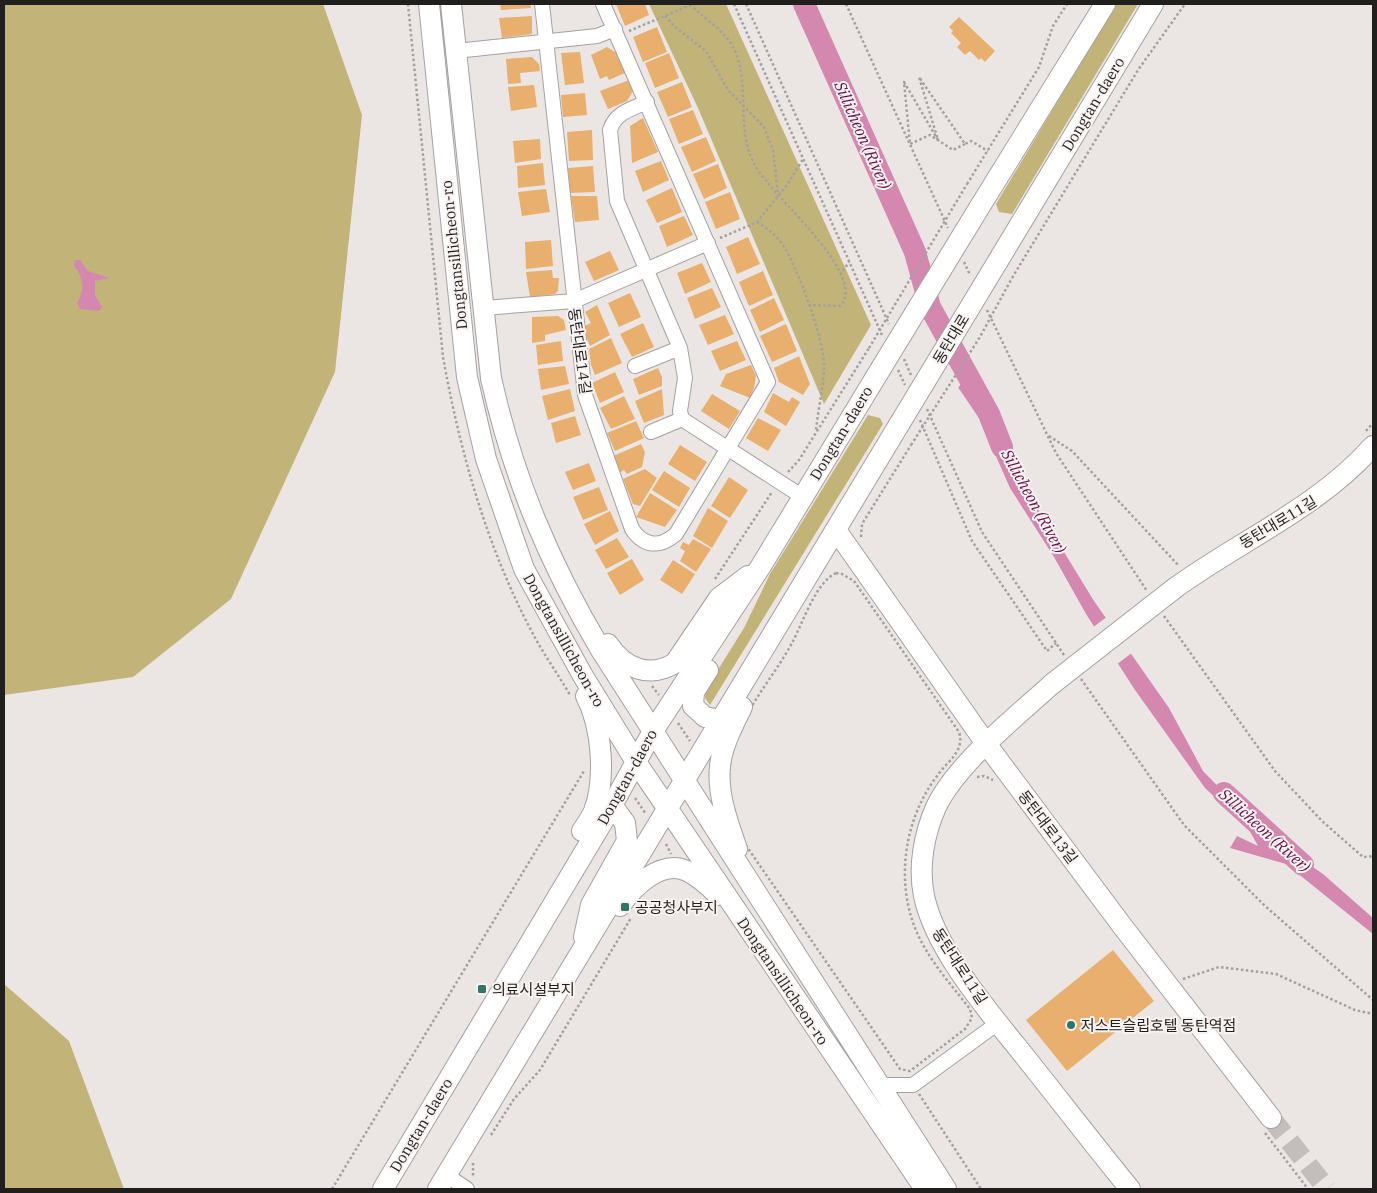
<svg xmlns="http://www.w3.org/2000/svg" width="1377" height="1193" viewBox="0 0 1377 1193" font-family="'IBM Plex Serif','Noto Sans KR',serif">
	<rect width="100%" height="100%" fill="#ebe6e4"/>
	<path fill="#c2b479" d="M4,4H323L362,115L335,372L231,599L133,677L4,695Z
		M649,4H726L871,325L824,404L698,108Z
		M1116,4H1138L1012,214L999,212L996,204Z
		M868,415L880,418L883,424L710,705L705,698L706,689L744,628L770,574Z
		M4,984L69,1041L124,1189H4Z"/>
	<path fill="#d588af" d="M75,260H80L88,271L109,278L95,281V295L102,307L99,311L80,309L77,303C85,289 84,279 74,266Z
		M934,330L989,414L1023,485L1094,601L1169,708L1203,771L1246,815L1280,845L1323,874L1373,918V934L1286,864L1230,848L1237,836L1258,846L1248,828L1205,788L1135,690L1086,614L1054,557L1010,488L979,418L925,339Z"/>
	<path fill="#ebe6e4" d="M932,328H936L966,375L957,390L923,340Z
		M1108,616L1133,652L1116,665L1092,628Z"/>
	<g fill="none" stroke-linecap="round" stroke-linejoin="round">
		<path stroke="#d588af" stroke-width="22" d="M804,4L915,252L930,307L989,414L1002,447
			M1224,793L1303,865"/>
	</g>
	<path fill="#e8af6e" d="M500,4H530L531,8L501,10Z
		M616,4H645L649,15L625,26Z
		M532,16V34L502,38L499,18Z
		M959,17L995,51L985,62L981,58L979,60L970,51L965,55L957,47L961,43L951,33L953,31L949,27Z
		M657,27L667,52L643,62L633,37Z
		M607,47L618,54L625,73L609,80L607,76L600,79L591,55Z
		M580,52L584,83L565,85L561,53Z
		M669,53L679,78L655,88L645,63Z
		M532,57L539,64L540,71L520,73L521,83L508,84L506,59Z
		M629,80L633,91L627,101L608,109L600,91Z
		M682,82L692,107L668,117L657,92Z
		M534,85L537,107L511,111L508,87Z
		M585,93L587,115L563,117L561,95Z
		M693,110L703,134L679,144L669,119Z
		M643,118L658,152L632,163L630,126Z
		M592,130L593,160L569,161L567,132Z
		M706,137L716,161L692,172L681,147Z
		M540,139L541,159L515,163L513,141Z
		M661,161L669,180L643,192L635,171Z
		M543,163L545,185L518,188L517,166Z
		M718,164L727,188L704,199L693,174Z
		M593,166L595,192L570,193L568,168Z
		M672,188L682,212L657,223L646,200Z
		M546,189L550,212L522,216L518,192Z
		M730,192L740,219L716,229L705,202Z
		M571,196H597L599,220L575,222Z
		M684,216L693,235L667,247L659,226Z
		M748,237L760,264L737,274L726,247Z
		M551,240L553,266L526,269L525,242Z
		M610,251L619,270L594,281L585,262Z
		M702,263L711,282L685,294L677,273Z
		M552,270L553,278H559L558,291L555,294L530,297L526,272Z
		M763,271L773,295L749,306L739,282Z
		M712,288L721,307L695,319L687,298Z
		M630,293L641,317L619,327L608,303Z
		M774,298L784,320L760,332L750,310Z
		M597,305L610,335L590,346L582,327L591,323L585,312Z
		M725,315L734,334L708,345L699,325Z
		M558,316L564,320L566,330L545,335V341L532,343V317Z
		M643,323L654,347L632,357L620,334Z
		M786,324L797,351L772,362L760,336Z
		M611,338L622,363L595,375L591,365L589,349Z
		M561,341L563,361L538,365L536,345Z
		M737,341L746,360L720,371L711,351Z
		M799,356L810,384L803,395L779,382L774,368Z
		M751,365L756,376L754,388L750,398L720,386L726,374Z
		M565,366L569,384L541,390L538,369Z
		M658,368L662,377V386L639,395L633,379Z
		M615,372L624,392L600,403L592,383Z
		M570,389L575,411L548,420L542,396Z
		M662,389L664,415L644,423L635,401Z
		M773,393L789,402L792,397L800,402L786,426L764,412Z
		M712,394L740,411L729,429L701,411Z
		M624,396L635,419L611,429L600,408Z
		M575,416L581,435L556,443L551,423Z
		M758,418L781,430L768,451L746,438Z
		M636,421L644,438L615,451L607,433Z
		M641,444L645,452L642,467L627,474L624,470L619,473L611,457Z
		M680,445L707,462L695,481L668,464Z
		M589,463L596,481L573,490L565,472Z
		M645,469L657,478L640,506L633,504L623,479Z
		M664,471L690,488L679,507L652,490Z
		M729,477L748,490L730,518L711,506Z
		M599,487L608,510L583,520L573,497Z
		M650,493L677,510L665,527L636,517Z
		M708,508L728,521L712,548L693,536Z
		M610,511L619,531L595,545L584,524Z
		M617,538L629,557L606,569L595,550Z
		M693,539L711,549L696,572L680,561L685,551L680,548L683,542L689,545Z
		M632,559L644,580L620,595L607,573Z
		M673,560L695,574L682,594L660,580Z
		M1113,950L1154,1001L1067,1071L1026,1020Z"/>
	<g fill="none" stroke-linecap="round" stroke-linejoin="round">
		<path stroke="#c3bebc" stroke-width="20" stroke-dasharray="20 10" stroke-linecap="butt" d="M1271,1118L1327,1189"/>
		<defs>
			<path id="street" d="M542,4L585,395L632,529C644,547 660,548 676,534L768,382L603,4
				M456,51L597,36L615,29
				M647,102C631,109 615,113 610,130L617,201L680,348L685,378L680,411L682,419L803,497
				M483,308L574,301L708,243
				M635,366L680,348
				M651,432L682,419
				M881,1085H913L998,1023
				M446,1175L467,1189"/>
			<path id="secondary" d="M429,4L467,377L486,459L524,569L583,676L636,762L925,1189
				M451,4L491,378C513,477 549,563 601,650L946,1189
				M979,208L1105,4
				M1001,256L1153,4
				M836,530L987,745L1123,927L1271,1118
				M1175,588C1241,540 1318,508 1373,446
				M608,644C624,668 649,679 675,663L719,598L748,576
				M708,670L694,692L693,706L705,717L721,720
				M1052,684C1016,717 957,763 936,807C924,834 918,867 924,896C936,952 991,1014 1026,1058C1061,1102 1095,1146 1130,1189
				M582,831C586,825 591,818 594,811C606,779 602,727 586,696
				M737,849C728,823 717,794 720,766C722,746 733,725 742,707
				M620,906C633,887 661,859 687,871C698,876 710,887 718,895
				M584,937L591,905L627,841L625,823L617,812L609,811
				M383,1189L609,811L653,731L761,566L880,370
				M438,1189L900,423"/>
		</defs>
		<use href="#street" stroke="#a5a19f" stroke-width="16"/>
		<use href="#secondary" stroke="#a5a19f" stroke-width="22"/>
		<path stroke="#a4a09f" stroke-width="2.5" stroke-dasharray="2.5 2.5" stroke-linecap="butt" d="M408,4L443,357C460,452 487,548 533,634C544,655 558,674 570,695
			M690,4C706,21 726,30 736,53C749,87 737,131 753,161C756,169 763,177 768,183C783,204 868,279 840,306L809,305
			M734,4L882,335
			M746,4L889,324
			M846,4L948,228
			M665,16L675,27L706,51L728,90L764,127L773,150L778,195
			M629,31L693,4
			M965,144L953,150L930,135L910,144L904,82L938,140L919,77L965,144L971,141L988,151
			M967,184L1039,67L1053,26L1067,4
			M757,222C767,228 776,235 783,245C798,269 825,340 824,369C823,389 818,410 816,430
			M720,238L757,222L787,185L803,159
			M964,262L970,275
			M840,275L849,262
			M1012,278L1138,70L1185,4
			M987,310L1056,453L1147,591
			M904,359L911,375
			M898,370L905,385
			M927,409L982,532L1064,655
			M920,420L972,541L1047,651L1056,643
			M1366,431L1373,423
			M1049,436L1072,451L1179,566
			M788,472L799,460L869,348
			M861,537L862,524L911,445
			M836,573L842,574L854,581L959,732C965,752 947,761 937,776C902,822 894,890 921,941C934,966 953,987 970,1009L972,1018L965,1029L910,1071L900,1069L745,844C725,805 723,760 744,720C758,693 778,669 792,643C803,623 815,583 836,573Z
			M715,579L772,492
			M1164,616L1275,771L1322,821L1363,857L1373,856
			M1081,679L1184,825L1265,906L1373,1000
			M652,686L659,695
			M678,723L690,741
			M977,777L984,776L993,780
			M635,798L646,814
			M666,844L671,854
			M1183,979L1219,967L1276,974L1355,1010L1373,1014
			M919,1094L981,1189
			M1265,1133L1308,1189
			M491,1135L514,1099L540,1070L631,918
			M473,1163V1177
			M332,1189L584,771"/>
		<use href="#street" stroke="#fff" stroke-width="14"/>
		<use href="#secondary" stroke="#fff" stroke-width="20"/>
		<defs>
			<path id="secondary-bridge" d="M880,370L979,208
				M900,423L1001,256
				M1052,684L1175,588"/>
		</defs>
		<use href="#secondary-bridge" stroke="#a5a19f" stroke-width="22" stroke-linecap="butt"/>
		<path stroke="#a4a09f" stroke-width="2.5" stroke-dasharray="2.5 2.5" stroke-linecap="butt" d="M869,348L967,184
			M911,445L980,337L1012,278"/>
		<use href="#secondary-bridge" stroke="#fff" stroke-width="20"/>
	</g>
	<g fill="#327465" stroke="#f8f3f1" stroke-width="2">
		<rect x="620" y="902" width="10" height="10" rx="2.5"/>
		<rect x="477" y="984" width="10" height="10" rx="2.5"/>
		<circle cx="1071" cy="1025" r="5"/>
	</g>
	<g text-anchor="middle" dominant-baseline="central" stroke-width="4" stroke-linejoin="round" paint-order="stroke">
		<g font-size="15" fill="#211f1e" stroke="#f8f3f1">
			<text transform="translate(1093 104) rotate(-59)">Dongtan-daero</text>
			<text transform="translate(454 255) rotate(-96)">Dongtansillicheon-ro</text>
			<text transform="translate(951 339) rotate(-59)">동탄대로</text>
			<text transform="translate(580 351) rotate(82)">동탄대로14길</text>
			<text transform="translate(841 433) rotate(-59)">Dongtan-daero</text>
			<text transform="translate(1278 522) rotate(-31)">동탄대로11길</text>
			<text transform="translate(564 640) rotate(61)">Dongtansillicheon-ro</text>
			<text transform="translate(627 777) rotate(-61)">Dongtan-daero</text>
			<text transform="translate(1048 827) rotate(53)">동탄대로13길</text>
			<text transform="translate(960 966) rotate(57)">동탄대로11길</text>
			<text transform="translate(783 981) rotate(56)">Dongtansillicheon-ro</text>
			<text transform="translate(421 1125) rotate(-59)">Dongtan-daero</text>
		</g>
		<g font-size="15" fill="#211f1e" stroke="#f8f3f1" text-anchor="start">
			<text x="635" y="907">공공청사부지</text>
			<text x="492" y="989">의료시설부지</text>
			<text x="1081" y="1025">저스트슬립호텔 동탄역점</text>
		</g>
		<g font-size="16" font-style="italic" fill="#680c46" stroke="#f8f3f1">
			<text transform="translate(863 135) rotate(66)">Sillicheon (River)</text>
			<text transform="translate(1034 501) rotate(61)">Sillicheon (River)</text>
			<text transform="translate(1265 830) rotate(42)">Sillicheon (River)</text>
		</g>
	</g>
	<rect width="1377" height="1193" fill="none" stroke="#211f1e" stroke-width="10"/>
</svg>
